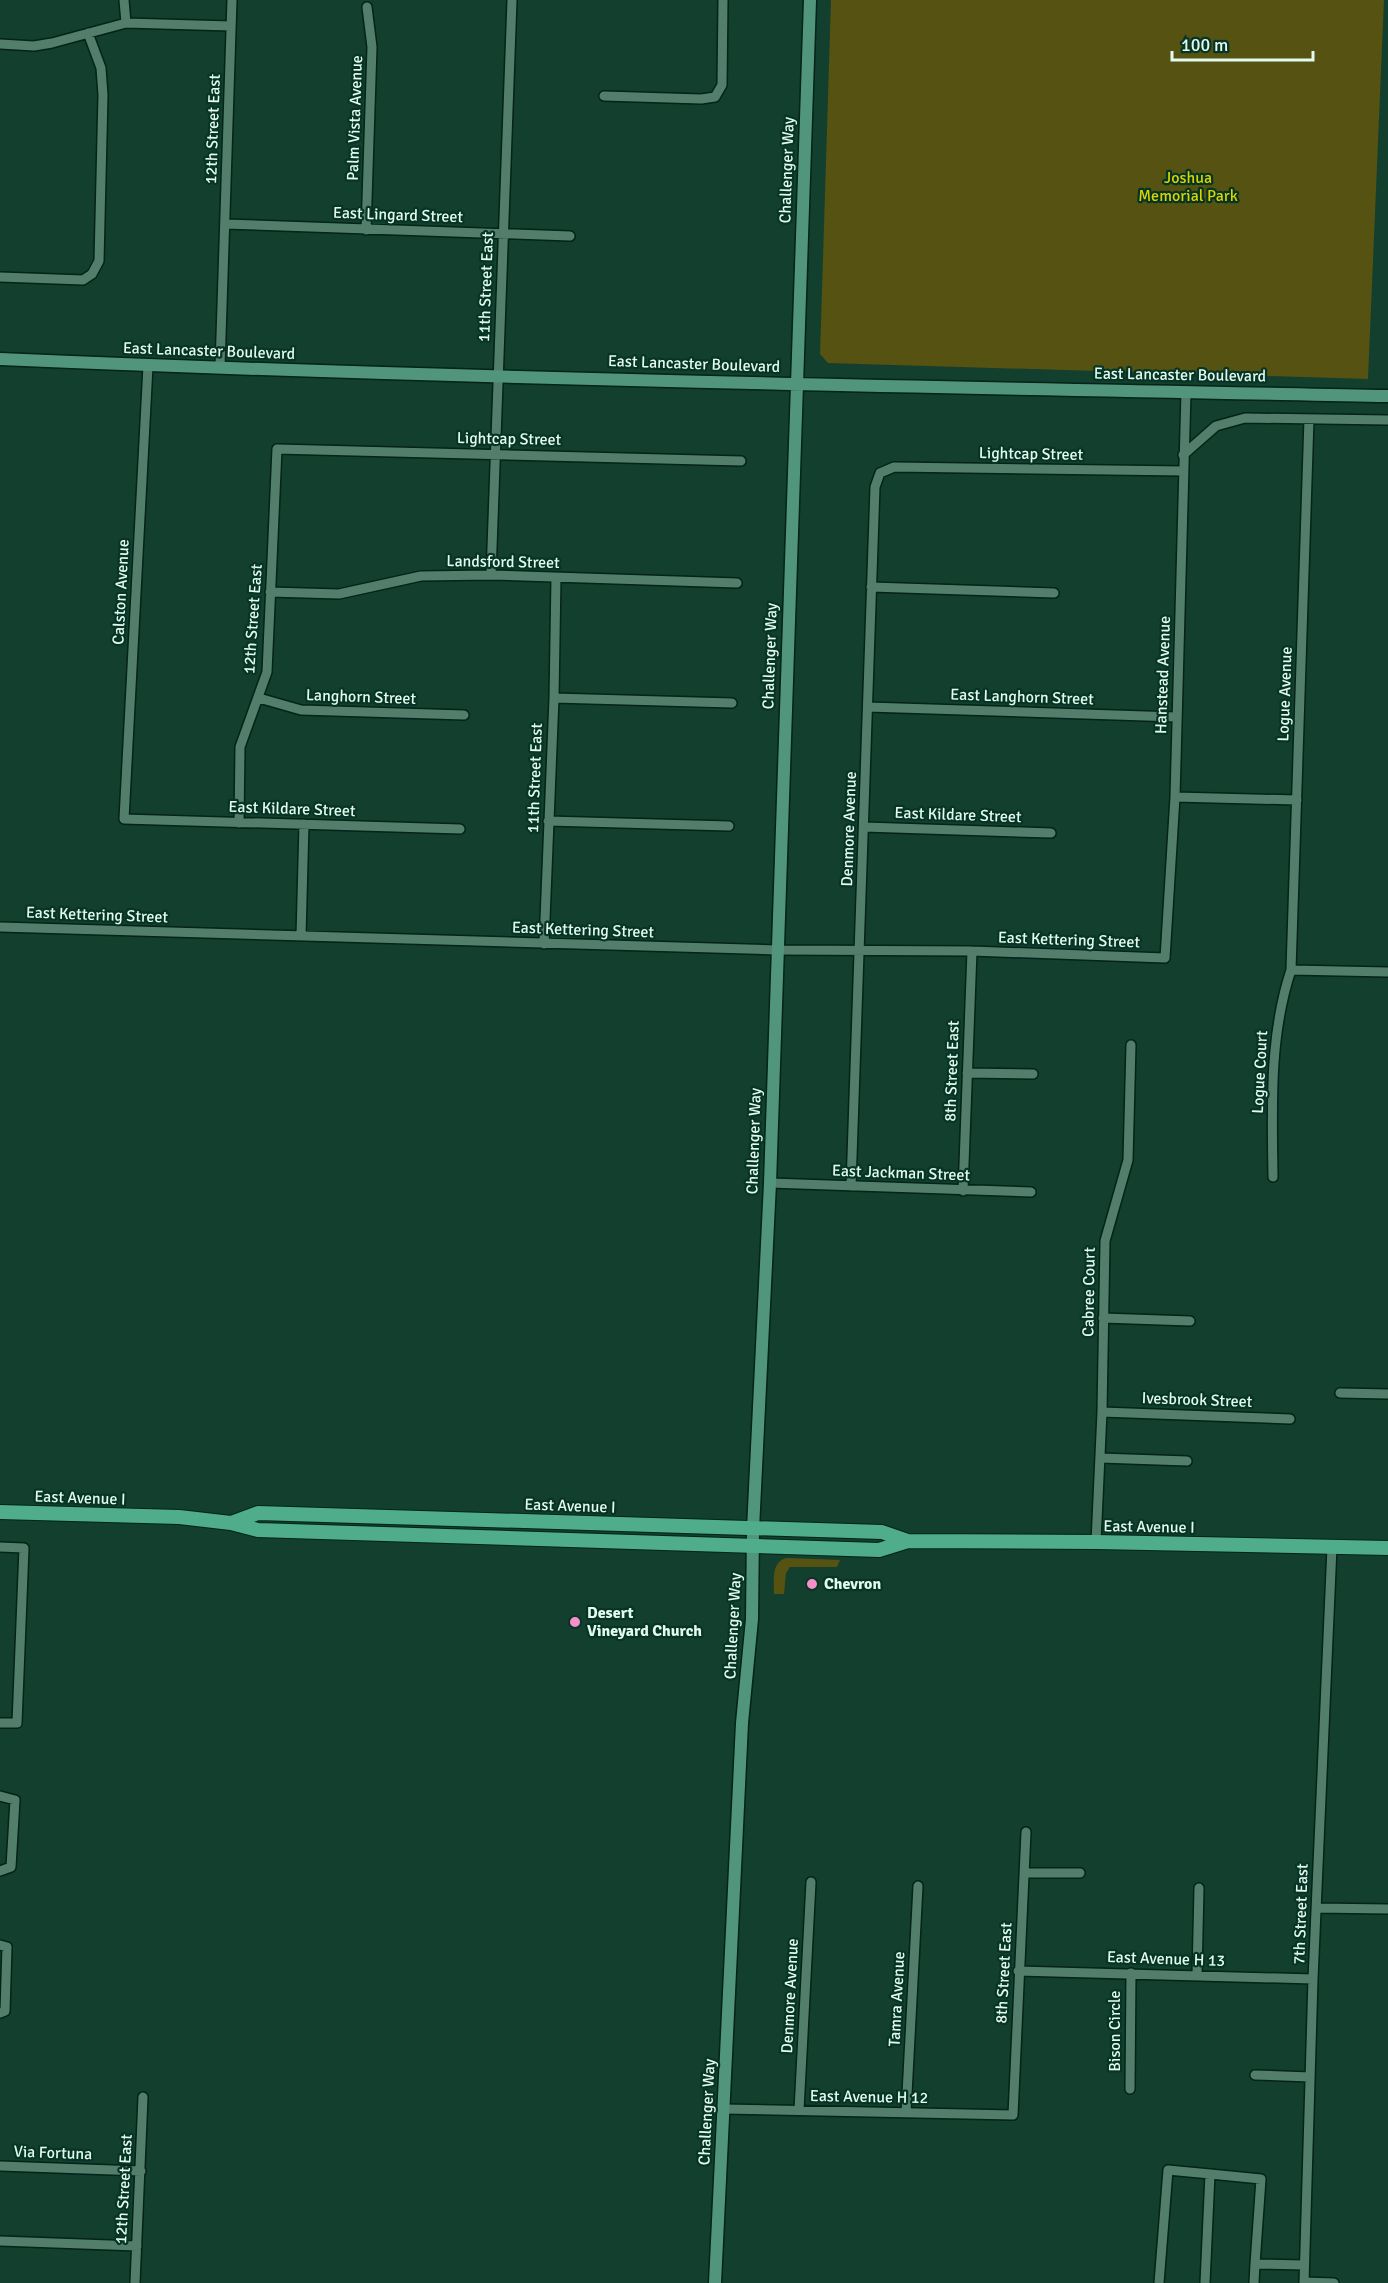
<svg xmlns="http://www.w3.org/2000/svg" width="1388" height="2283" viewBox="0 0 1388 2283" font-family="Signika,sans-serif">
	<rect width="100%" height="100%" fill="#133f2f"/>
	<path fill="#565211" d="M831,0H1384L1368,379L828,363L820,354Z
		M787,1558L840,1560L837,1567H790L786,1573L784,1594H774C774,1581 771,1561 787,1558Z"/>
	<g fill="none" stroke-linecap="round" stroke-linejoin="round">
		<defs>
			<path id="minor" d="M124,0L126,23
				M0,44L34,46L52,43L126,23L231,26
				M604,96L701,99L715,97L722,85L723,0
				M225,224L570,236
				M366,230L372,47L367,7
				M0,277L83,280L92,274L99,261L103,95L101,68L88,33
				M148,366L124,819L460,829
				M220,367L232,0
				M1183,455L1216,426L1245,418L1388,420
				M491,575L512,0
				M871,587L1054,593
				M270,592L339,594L421,576L491,575L737,583
				M259,698L301,710L464,715
				M554,698L732,703
				M868,707L1176,717
				M1175,797L1297,800
				M548,821L729,826
				M239,823L240,747L267,672L277,449L741,461
				M864,827L1051,833
				M0,927L777,950L972,951L1165,958L1175,797L1186,392
				M301,936L304,824
				M544,944L554,698L556,578
				M1291,970L1388,972
				M967,1073L1033,1074
				M1273,1177C1272,1108 1269,1036 1291,970L1309,419
				M770,1183L1031,1192
				M851,1186L875,487L880,473L894,467L1183,471
				M963,1191L972,951
				M1103,1318L1190,1321
				M1340,1393L1388,1394
				M1102,1412L1290,1419
				M1100,1458L1187,1461
				M1096,1542L1102,1412L1105,1241L1128,1160L1131,1045
				M0,1547L24,1548L17,1723H0
				M0,1796L15,1800L11,1867L0,1871
				M1024,1873H1080
				M1316,1908L1388,1909
				M0,1945L7,1947L5,2011L0,2013
				M1018,1971L1313,1979
				M1197,1975L1199,1888
				M1255,2075L1310,2077
				M1130,2089L1131,1973
				M724,2109L1013,2115L1026,1832
				M799,2110L811,1882
				M906,2113L918,1886
				M0,2166L141,2171
				M1210,2174L1261,2179L1255,2264
				M0,2241L137,2246
				M1304,2282L1334,2283
				M135,2283L143,2097
				M1159,2283L1168,2170L1210,2174L1205,2283
				M1254,2283L1255,2264L1304,2265
				M1304,2283L1313,1979L1332,1547"/>
			<path id="secondary" d="M0,359C462,379 925,387 1388,396
				M715,2283L742,1723L752,1619L753,1529L770,1183L810,0"/>
			<path id="primary" d="M0,1512L179,1517L231,1523L258,1530L879,1550L908,1541
				M231,1523L258,1513L882,1532L908,1541L1096,1542L1388,1548"/>
		</defs>
		<use href="#minor" stroke="#032418" stroke-width="12"/>
		<use href="#secondary" stroke="#032418" stroke-width="15"/>
		<use href="#primary" stroke="#032418" stroke-width="16"/>
		<use href="#minor" stroke="#537e6c" stroke-width="9"/>
		<use href="#secondary" stroke="#51967c" stroke-width="12"/>
		<use href="#primary" stroke="#4fad8c" stroke-width="14"/>
	</g>
	<g fill="#f98fca" stroke="#063425" stroke-width="2">
		<circle cx="812" cy="1584" r="6"/>
		<circle cx="575" cy="1622" r="6"/>
	</g>
	<g text-anchor="middle" dominant-baseline="central" stroke-width="4.5" stroke-linejoin="round" paint-order="stroke">
		<g font-size="16" fill="#e3faef" stroke="#063425">
			<text transform="translate(355 118) rotate(-88)">Palm Vista Avenue</text>
			<text transform="translate(213 129) rotate(-88)">12th Street East</text>
			<text transform="translate(787 170) rotate(-88)">Challenger Way</text>
			<text transform="translate(398 215) rotate(2)">East Lingard Street</text>
			<text transform="translate(486 287) rotate(-88)">11th Street East</text>
			<text transform="translate(209 351) rotate(2)">East Lancaster Boulevard</text>
			<text transform="translate(694 364) rotate(2)">East Lancaster Boulevard</text>
			<text transform="translate(1180 375) rotate(1)">East Lancaster Boulevard</text>
			<text transform="translate(509 439) rotate(1)">Lightcap Street</text>
			<text transform="translate(1031 454) rotate(1)">Lightcap Street</text>
			<text transform="translate(503 562) rotate(1)">Landsford Street</text>
			<text transform="translate(121 592) rotate(-87)">Calston Avenue</text>
			<text transform="translate(253 619) rotate(-86)">12th Street East</text>
			<text transform="translate(770 656) rotate(-88)">Challenger Way</text>
			<text transform="translate(1163 675) rotate(-88)">Hanstead Avenue</text>
			<text transform="translate(1285 694) rotate(-88)">Logue Avenue</text>
			<text transform="translate(361 697) rotate(2)">Langhorn Street</text>
			<text transform="translate(1022 697) rotate(2)">East Langhorn Street</text>
			<text transform="translate(535 778) rotate(-88)">11th Street East</text>
			<text transform="translate(292 809) rotate(2)">East Kildare Street</text>
			<text transform="translate(958 815) rotate(2)">East Kildare Street</text>
			<text transform="translate(849 829) rotate(-88)">Denmore Avenue</text>
			<text transform="translate(97 915) rotate(2)">East Kettering Street</text>
			<text transform="translate(583 930) rotate(2)">East Kettering Street</text>
			<text transform="translate(1069 940) rotate(2)">East Kettering Street</text>
			<text transform="translate(952 1071) rotate(-88)">8th Street East</text>
			<text transform="translate(1260 1072) rotate(-87)">Logue Court</text>
			<text transform="translate(754 1141) rotate(-88)">Challenger Way</text>
			<text transform="translate(901 1173) rotate(2)">East Jackman Street</text>
			<text transform="translate(1089 1292) rotate(-89)">Cabree Court</text>
			<text transform="translate(1197 1400) rotate(2)">Ivesbrook Street</text>
			<text transform="translate(80 1498) rotate(2)">East Avenue I</text>
			<text transform="translate(570 1506) rotate(2)">East Avenue I</text>
			<text transform="translate(1149 1527) rotate(1)">East Avenue I</text>
			<text transform="translate(733 1626) rotate(-87)">Challenger Way</text>
			<text transform="translate(1301 1914) rotate(-88)">7th Street East</text>
			<text transform="translate(1166 1959) rotate(2)">East Avenue H 13</text>
			<text transform="translate(1004 1973) rotate(-87)">8th Street East</text>
			<text transform="translate(790 1996) rotate(-87)">Denmore Avenue</text>
			<text transform="translate(897 1999) rotate(-87)">Tamra Avenue</text>
			<text transform="translate(1115 2031) rotate(-90)">Bison Circle</text>
			<text transform="translate(869 2097) rotate(1)">East Avenue H 12</text>
			<text transform="translate(707 2112) rotate(-87)">Challenger Way</text>
			<text transform="translate(53 2153) rotate(2)">Via Fortuna</text>
			<text transform="translate(124 2189) rotate(-87)">12th Street East</text>
		</g>
		<g font-size="16" fill="#dcd300" stroke="#063425">
			<text x="1188" y="178">Joshua<tspan x="1188" dy="18">Memorial Park</tspan></text>
		</g>
		<g font-size="16" font-weight="bold" fill="#e3faef" stroke="#063425" text-anchor="start">
			<text x="824" y="1584">Chevron</text>
			<text x="587" y="1613">Desert<tspan x="587" dy="18">Vineyard Church</tspan></text>
		</g>
	</g>
	<path d="M1172 51v9h141v-9" fill="none" stroke="#e3faef" stroke-width="3"/>
	<text x="1181" y="51" font-size="18" fill="#e3faef" stroke="#063425" stroke-width="4.5" paint-order="stroke">100 m</text>
</svg>
